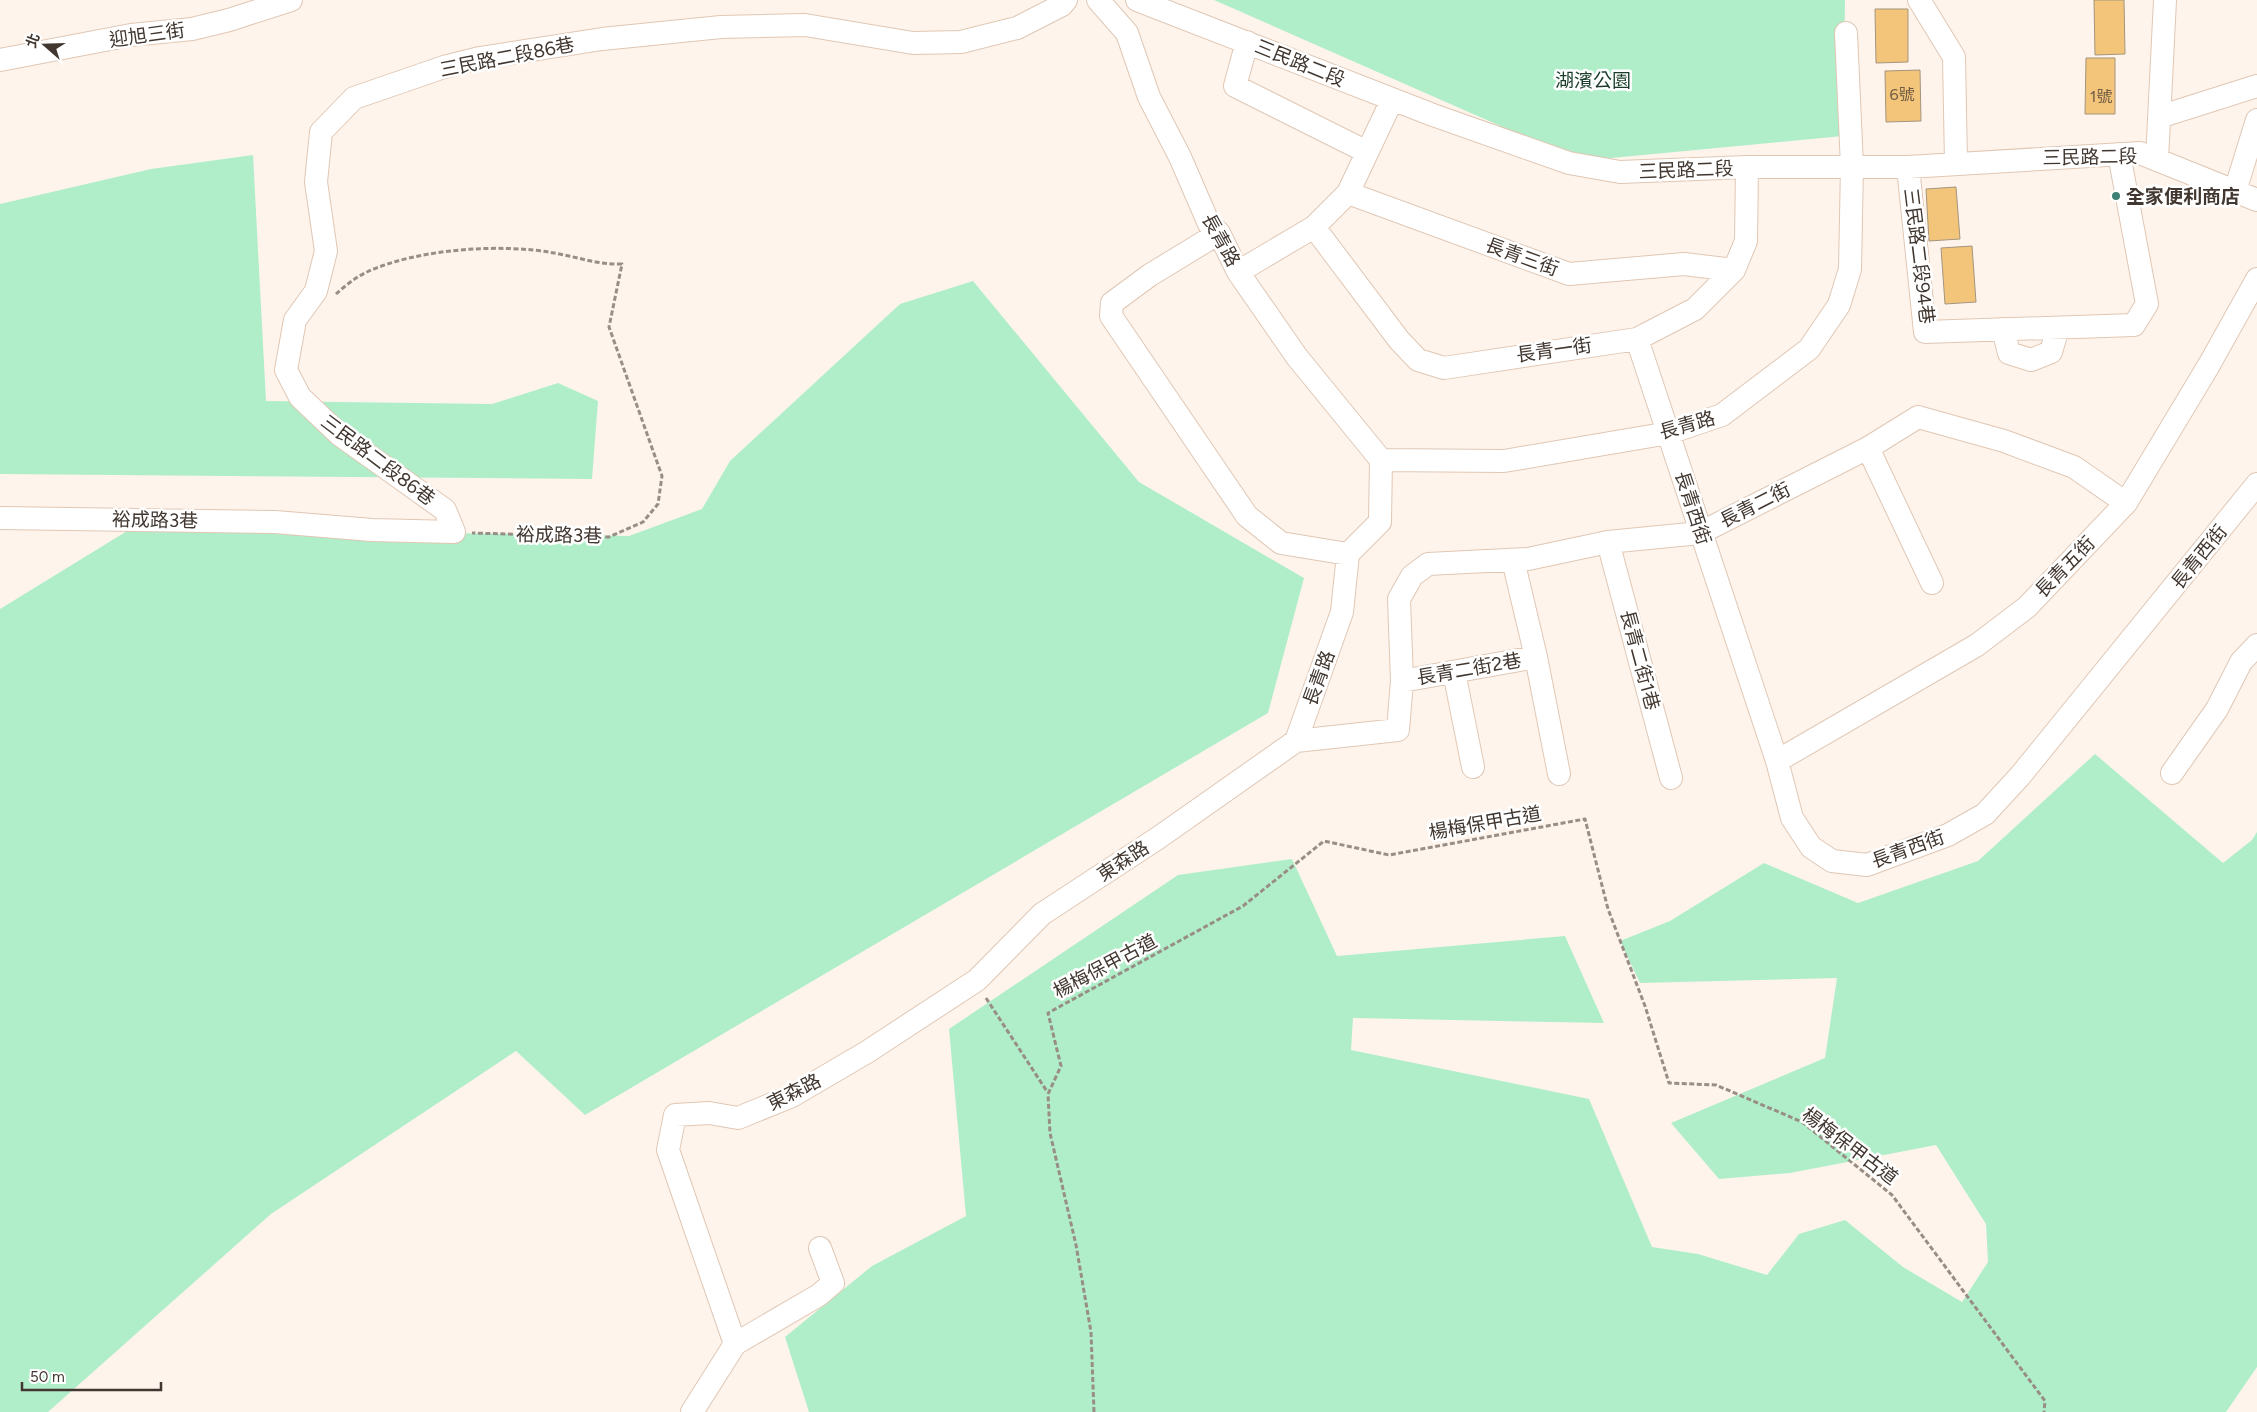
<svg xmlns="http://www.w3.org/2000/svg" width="2257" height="1412" viewBox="0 0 2257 1412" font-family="Figtree,'Noto Sans TC',sans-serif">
	<rect width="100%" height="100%" fill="#fef4ec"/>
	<path fill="#b0eec9" d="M1214,0H1845L1843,136L1580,161Z
		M253,155L266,401L492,404L558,383L598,401L592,479L0,474V204L151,169Z
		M973,281L1139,482L1304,578L1268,713L585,1115L516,1051L271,1214L48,1412H0V609L132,528L629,536L702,509L730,461L900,304Z
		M2095,754L2223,863L2252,840L2257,832V1367L2226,1412H809L785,1337L872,1266L966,1216L949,1029L1178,875L1292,859L1337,956L1565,936L1604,1023L1353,1018L1351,1050L1589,1099L1652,1247L1698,1254L1767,1275L1799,1234L1845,1220L1903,1267L1962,1302L1988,1262L1986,1224L1936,1145L1790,1173L1719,1179L1671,1123L1825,1058L1837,978L1640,983L1620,941L1670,921L1764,863L1858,903L1978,861Z"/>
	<path fill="#f3c57b" stroke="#a4957d" d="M2094,0H2124L2125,54L2095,55Z
		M1875,9H1908V62L1876,63Z
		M2086,58H2115V114H2085Z
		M1920,70L1921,121L1886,122L1885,71Z
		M1956,187L1960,239L1929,241L1926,189Z
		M1972,246L1976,302L1945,304L1941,248Z"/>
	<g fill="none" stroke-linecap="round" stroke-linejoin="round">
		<defs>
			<path id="minor" d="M1137,0L1433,115L1569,163L1620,172L1747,167H1908L2140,153L2257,200
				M1919,0L1954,57L1956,163
				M1247,42L1235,86L1367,152
				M0,60L131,35L192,29L229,20L291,0
				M2159,117L2257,86
				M2157,160L2165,0
				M1908,167L1925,332L2134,325L2147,304L2119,154
				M2235,191L2257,120
				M1348,193L1569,274L1684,264L1734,270
				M1314,227L1399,340L1418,360L1444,368L1637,339L1695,309L1734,270L1746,241L1747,167
				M1219,233L1150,275L1112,303L1111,316L1247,516L1281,543L1348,554
				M1238,272L1314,227L1348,193L1392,100
				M2003,329L2009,353L2031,360L2051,352L2058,328
				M1637,339L1777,761L1792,818L1811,847L1832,861L1867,865L1948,835L1985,814L2020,776L2257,484
				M1868,448L1918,417L2004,441L2074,467L2126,503
				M1381,460L1504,461L1669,433L1722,415L1809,349L1839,305L1850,269L1852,166L1846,33
				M0,518L275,522L372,530L454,532L445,510L340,435L300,397L286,370L295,320L316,291L326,251L316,182L321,132L354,98L444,67L480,58L602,39L721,27L805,25L913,43L961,42L1017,28L1062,5L1066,0
				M1608,542L1671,778
				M1536,657L1559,774
				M1454,672L1473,767
				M1402,681L1536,657L1513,560
				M1296,741L1398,730L1402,681L1399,599L1412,576L1428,564L1528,559L1608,542L1700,533L1868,448L1932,583
				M1777,761L1977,645L2027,607L2126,503L2209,365L2257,279
				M2172,773L2217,709L2241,662L2257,645
				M735,1344L819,1295L833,1283L820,1248
				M692,1412L735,1344L668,1150L675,1115L709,1113L738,1118L792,1096L867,1052L977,980L1042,914L1158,838L1296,741L1342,612L1348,554L1380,522L1381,460L1297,357L1238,272L1219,233L1209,224L1180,157L1149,97L1127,33L1098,0"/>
		</defs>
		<use href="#minor" stroke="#e0c7b4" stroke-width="24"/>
		<path stroke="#988e86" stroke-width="3" stroke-dasharray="5 2.5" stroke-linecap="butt" d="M336,294C345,286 356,277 367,272C416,249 501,243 554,253C578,257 598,265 622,264L609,327L662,476L658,504L643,522L609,537L472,533
			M986,998L1048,1093
			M1094,1412L1091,1332L1076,1245L1050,1133L1048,1094L1061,1066L1048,1013L1243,906L1324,841L1389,855L1585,819L1608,909L1645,1006L1669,1083L1716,1085L1802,1122L1892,1195L2045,1401L2044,1412"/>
		<use href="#minor" stroke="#fff" stroke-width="22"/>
	</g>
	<circle fill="#3e8174" stroke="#fff" stroke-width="2" cx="2116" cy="196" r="5"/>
	<g text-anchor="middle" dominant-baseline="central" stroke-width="5" stroke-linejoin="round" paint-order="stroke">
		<g font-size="16" fill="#6e5a43">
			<text x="1902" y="94">6號</text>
			<text x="2101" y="96">1號</text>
		</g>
		<g font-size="19" fill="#413730" stroke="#fff">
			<text transform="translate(147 35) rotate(-8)">迎旭三街</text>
			<text transform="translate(507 57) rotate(-11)">三民路二段86巷</text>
			<text transform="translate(1300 63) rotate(22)">三民路二段</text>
			<text transform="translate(2090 157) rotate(-1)">三民路二段</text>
			<text transform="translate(1686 170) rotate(-2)">三民路二段</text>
			<text transform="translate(1221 240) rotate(61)">長青路</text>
			<text transform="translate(1919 256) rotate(83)">三民路二段94巷</text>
			<text transform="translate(1522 257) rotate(20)">長青三街</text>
			<text transform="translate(1554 350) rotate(-8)">長青一街</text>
			<text transform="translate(1687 425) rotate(-16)">長青路</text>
			<text transform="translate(378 460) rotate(37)">三民路二段86巷</text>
			<text transform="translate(1755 505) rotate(-27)">長青二街</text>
			<text transform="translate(1693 508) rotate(72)">長青西街</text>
			<text transform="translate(155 520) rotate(1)">裕成路3巷</text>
			<text transform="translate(559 535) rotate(1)">裕成路3巷</text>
			<text transform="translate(2199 557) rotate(-51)">長青西街</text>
			<text transform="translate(2065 567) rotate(-46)">長青五街</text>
			<text transform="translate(1640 660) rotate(75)">長青二街1巷</text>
			<text transform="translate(1469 669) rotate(-10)">長青二街2巷</text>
			<text transform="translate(1319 678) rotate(-70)">長青路</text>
			<text transform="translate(1485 823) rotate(-10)">楊梅保甲古道</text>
			<text transform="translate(1908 849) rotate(-20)">長青西街</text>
			<text transform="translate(1123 861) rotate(-33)">東森路</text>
			<text transform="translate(1105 966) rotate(-28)">楊梅保甲古道</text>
			<text transform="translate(794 1092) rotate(-27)">東森路</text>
			<text transform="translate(1850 1146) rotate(37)">楊梅保甲古道</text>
		</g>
		<g font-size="19" fill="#193d2a" stroke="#fff">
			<text x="1593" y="80">湖濱公園</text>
		</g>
		<g font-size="19" font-weight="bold" fill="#413730" stroke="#fff" text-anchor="start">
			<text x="2126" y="196">全家便利商店</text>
		</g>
	</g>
	<g transform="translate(45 45) rotate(290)" stroke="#ffffff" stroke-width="4" paint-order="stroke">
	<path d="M0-4L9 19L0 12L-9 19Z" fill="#413730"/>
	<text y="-8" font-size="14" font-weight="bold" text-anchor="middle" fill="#413730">北</text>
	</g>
	<path d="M22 1382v8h139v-8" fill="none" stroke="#413730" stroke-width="2.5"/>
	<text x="30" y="1382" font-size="15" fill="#413730" stroke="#ffffff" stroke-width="4" paint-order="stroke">50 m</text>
</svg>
